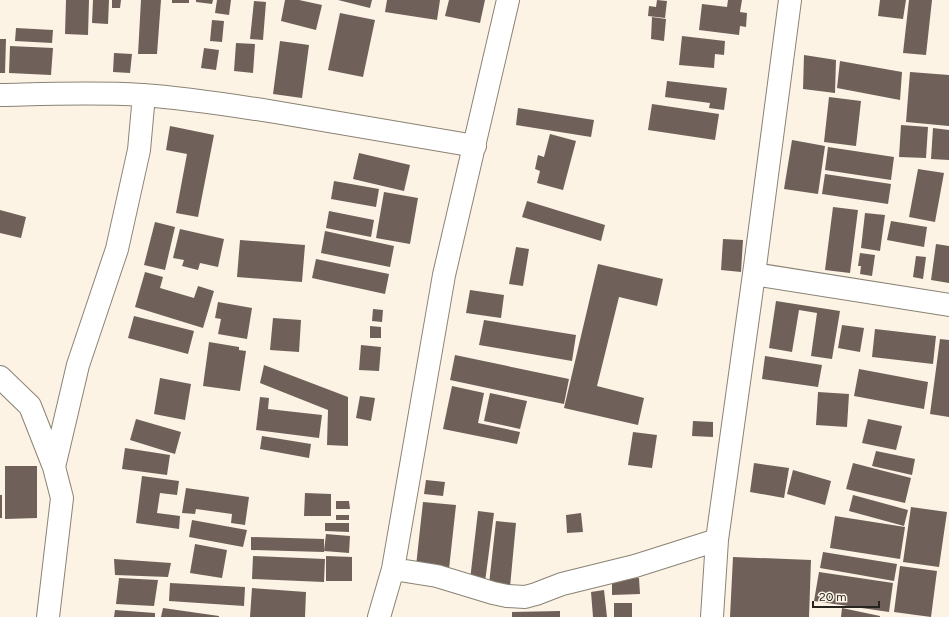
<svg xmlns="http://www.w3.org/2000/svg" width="949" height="617" viewBox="0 0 949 617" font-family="Figtree,sans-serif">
	<rect width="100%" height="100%" fill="#fcf3e4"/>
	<path fill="#6f605a" d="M66,0H89L88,35L65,34Z
		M93,0H109L108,24L92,23Z
		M112,0H121L120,8H112Z
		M141,0H161L157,54H138Z
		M172,0H189V3H172Z
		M196,0H213L212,4L196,2Z
		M217,0H231L229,15L215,13Z
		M285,0H299L322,5L316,30L281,21Z
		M338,0H372L370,8Z
		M387,0H440L437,20L385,12Z
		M449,0H485L480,23L445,16Z
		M657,0L667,1L665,18L648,16L649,6L656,7Z
		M728,0H742L740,12L747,13L746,27L740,26L739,35L699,30L702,4L727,7Z
		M880,0H906L903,19L878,16Z
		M909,0H932L926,55L903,53Z
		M254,1L266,2L263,40L250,39Z
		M340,13L375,20L363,77L328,70Z
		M652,17L666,19L664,41L651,39Z
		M212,20L224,21L222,42L210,41Z
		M16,28L53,30L52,43L15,41Z
		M682,36L725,41L724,55L715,54L714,68L679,65Z
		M0,39H6L5,73H0Z
		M280,41L309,45L302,98L273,94Z
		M236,43L255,44L253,73L234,71Z
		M10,46L53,48L51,75L9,73Z
		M204,48L219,50L216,70L201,68Z
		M114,53L132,54L130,73L113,72Z
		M804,55L836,60L835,93L803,89Z
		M840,61L902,72L900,100L837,88Z
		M910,72L949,75V126L906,122Z
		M667,81L727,88L724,110L709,108L710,103L665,97Z
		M829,97L861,101L856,146L824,142Z
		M652,104L719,114L715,140L648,130Z
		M518,108L594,120L591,137L516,125Z
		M901,125L928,127L926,158L899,157Z
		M170,126L214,135L198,217L176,213L187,154L166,150Z
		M933,128L949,130V160L931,159Z
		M550,134L576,141L563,190L537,183L540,171L535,169L538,155L544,157Z
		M792,140L825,146L818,194L784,189Z
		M828,147L894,157L891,180L825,170Z
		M359,153L410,165L404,191L353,179Z
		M918,169L944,173L935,222L909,217Z
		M825,174L891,184L888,204L822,194Z
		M334,181L379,189L376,207L331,199Z
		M384,192L418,198L410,244L376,238Z
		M527,201L605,225L601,241L522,217Z
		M833,207L858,210L850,273L825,270Z
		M0,210L26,217L21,238L0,233Z
		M329,211L374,220L371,237L326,228Z
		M865,213L885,215L880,251L861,248Z
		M891,221L927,227L924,247L887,240Z
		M155,222L175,227L165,270L144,265Z
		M180,229L224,239L218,267L200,263L198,270L182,266L184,260L173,258Z
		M325,231L394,246L390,267L321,253Z
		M723,239L743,240L741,272L721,270Z
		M240,240L305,245L302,282L237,277Z
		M936,244L949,246V283L931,280Z
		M516,247L529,249L523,286L509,284Z
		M860,253L875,255L872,276L860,274L861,266H858Z
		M916,256L926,257L923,279L913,277Z
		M316,259L389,274L385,294L312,278Z
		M598,264L663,279L657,306L619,297L597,386L644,398L638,425L564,408Z
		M145,272L163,277L160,288L194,298L198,286L214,291L203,328L135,307Z
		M470,290L504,295L501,318L466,313Z
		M776,301L840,311L832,359L811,356L817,313L799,310L792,352L769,348Z
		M218,302L252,308L247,339L218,334L221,319L215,318Z
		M373,309L383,310L382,322L372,321Z
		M134,316L194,331L188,354L128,338Z
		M273,318L301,320L299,352L270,350Z
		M484,320L576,335L572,361L479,345Z
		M842,325L864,328L860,352L838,348Z
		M370,326L381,327V338H370Z
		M875,329L936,336L933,364L872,357Z
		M940,339L949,340V417L930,414Z
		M209,342L239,347V350L246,351L240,391L203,386Z
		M361,345L381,347L379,371L359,370Z
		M455,355L569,379L564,404L450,380Z
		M765,356L822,365L818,387L762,379Z
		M264,365L348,397V446L327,445L328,410L260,383Z
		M859,369L928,382L924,409L854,396Z
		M160,378L191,384L185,420L154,414Z
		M452,386L484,393L478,423L520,432L517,444L443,429Z
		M818,392L849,394L847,427L816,425Z
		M490,393L527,401L520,429L484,421Z
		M360,396L375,398L371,421L356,418Z
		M260,397L269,398L268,409L322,415L319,438L256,430Z
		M136,419L181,432L175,454L130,440Z
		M868,419L902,426L896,450L862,443Z
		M693,421L713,422V437L692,436Z
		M633,432L657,435L652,468L628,465Z
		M262,436L311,444L309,458L260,449Z
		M125,448L170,455L167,475L122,469Z
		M876,451L915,459L912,475L872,466Z
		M754,463L789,468L784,498L750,492Z
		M853,463L911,478L905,503L846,489Z
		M5,466H37V518L5,519Z
		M793,470L831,481L825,505L787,494Z
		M142,476L179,481L177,495L160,493L157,513L180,516L179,529L136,523Z
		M426,480L445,482L443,496L424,494Z
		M186,488L249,497L245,525L231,523L232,514L196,509L195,514L182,513Z
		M305,493L331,494V516H304Z
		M0,495H2V518H0Z
		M853,495L908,510L904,526L849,511Z
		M336,501H349L350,509H336Z
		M423,502L456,505L449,569L416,566Z
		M911,507L947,512L939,567L903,562Z
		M478,511L494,513L485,582L470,580Z
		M581,513L583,532L567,533L566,515Z
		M336,515H349V520H336Z
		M835,516L905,527L900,559L830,548Z
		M192,520L247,530L243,547L189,537Z
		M496,521L516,523L510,587L489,584Z
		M325,523H349V532L325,531Z
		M326,534L350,536L349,553L324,551Z
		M251,537L324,539V552L251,550Z
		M195,544L227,550L222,578L190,573Z
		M823,552L897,564L894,581L820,568Z
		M253,556L325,559L324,582L252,579Z
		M326,556L352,557V581H326Z
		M733,557L811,560L809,617H730Z
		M114,559L171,563L168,577L115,575Z
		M900,566L937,571L931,617L894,612Z
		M819,572L893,583L889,612L814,601Z
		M119,578L158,580L154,606L116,604Z
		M639,578L640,594L612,595V579Z
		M170,583L245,587L244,606L169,601Z
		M252,588L306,592L305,617H250Z
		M604,590L607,617H593L591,592Z
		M614,603H632V617H614Z
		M163,608L219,616V617H161Z
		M842,608L880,616V617H841Z
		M115,610L155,613V617H114Z
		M560,611V617H512V612Z"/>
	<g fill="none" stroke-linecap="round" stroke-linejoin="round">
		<defs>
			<path id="minor" d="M0,95C47,94 95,92 142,95C187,98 231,105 275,112C342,123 408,135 475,146
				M754,274L949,305
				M0,377L30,406L54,467L62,498L48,617
				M54,467L78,365L117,249L139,150L144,95
				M393,569L437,576L493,593L507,596L525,597L536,594L562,584L635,566L717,540
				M379,617L393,569L444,275L508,0
				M712,617L717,540L754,274L790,0"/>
		</defs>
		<use href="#minor" stroke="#8a8375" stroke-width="24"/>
		<use href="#minor" stroke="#fff" stroke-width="22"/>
	</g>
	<path d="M813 601v6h66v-6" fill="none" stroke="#27241f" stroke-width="2"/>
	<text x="819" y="601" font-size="12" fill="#27241f" stroke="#fcf3e4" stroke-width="3" paint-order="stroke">20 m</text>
</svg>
